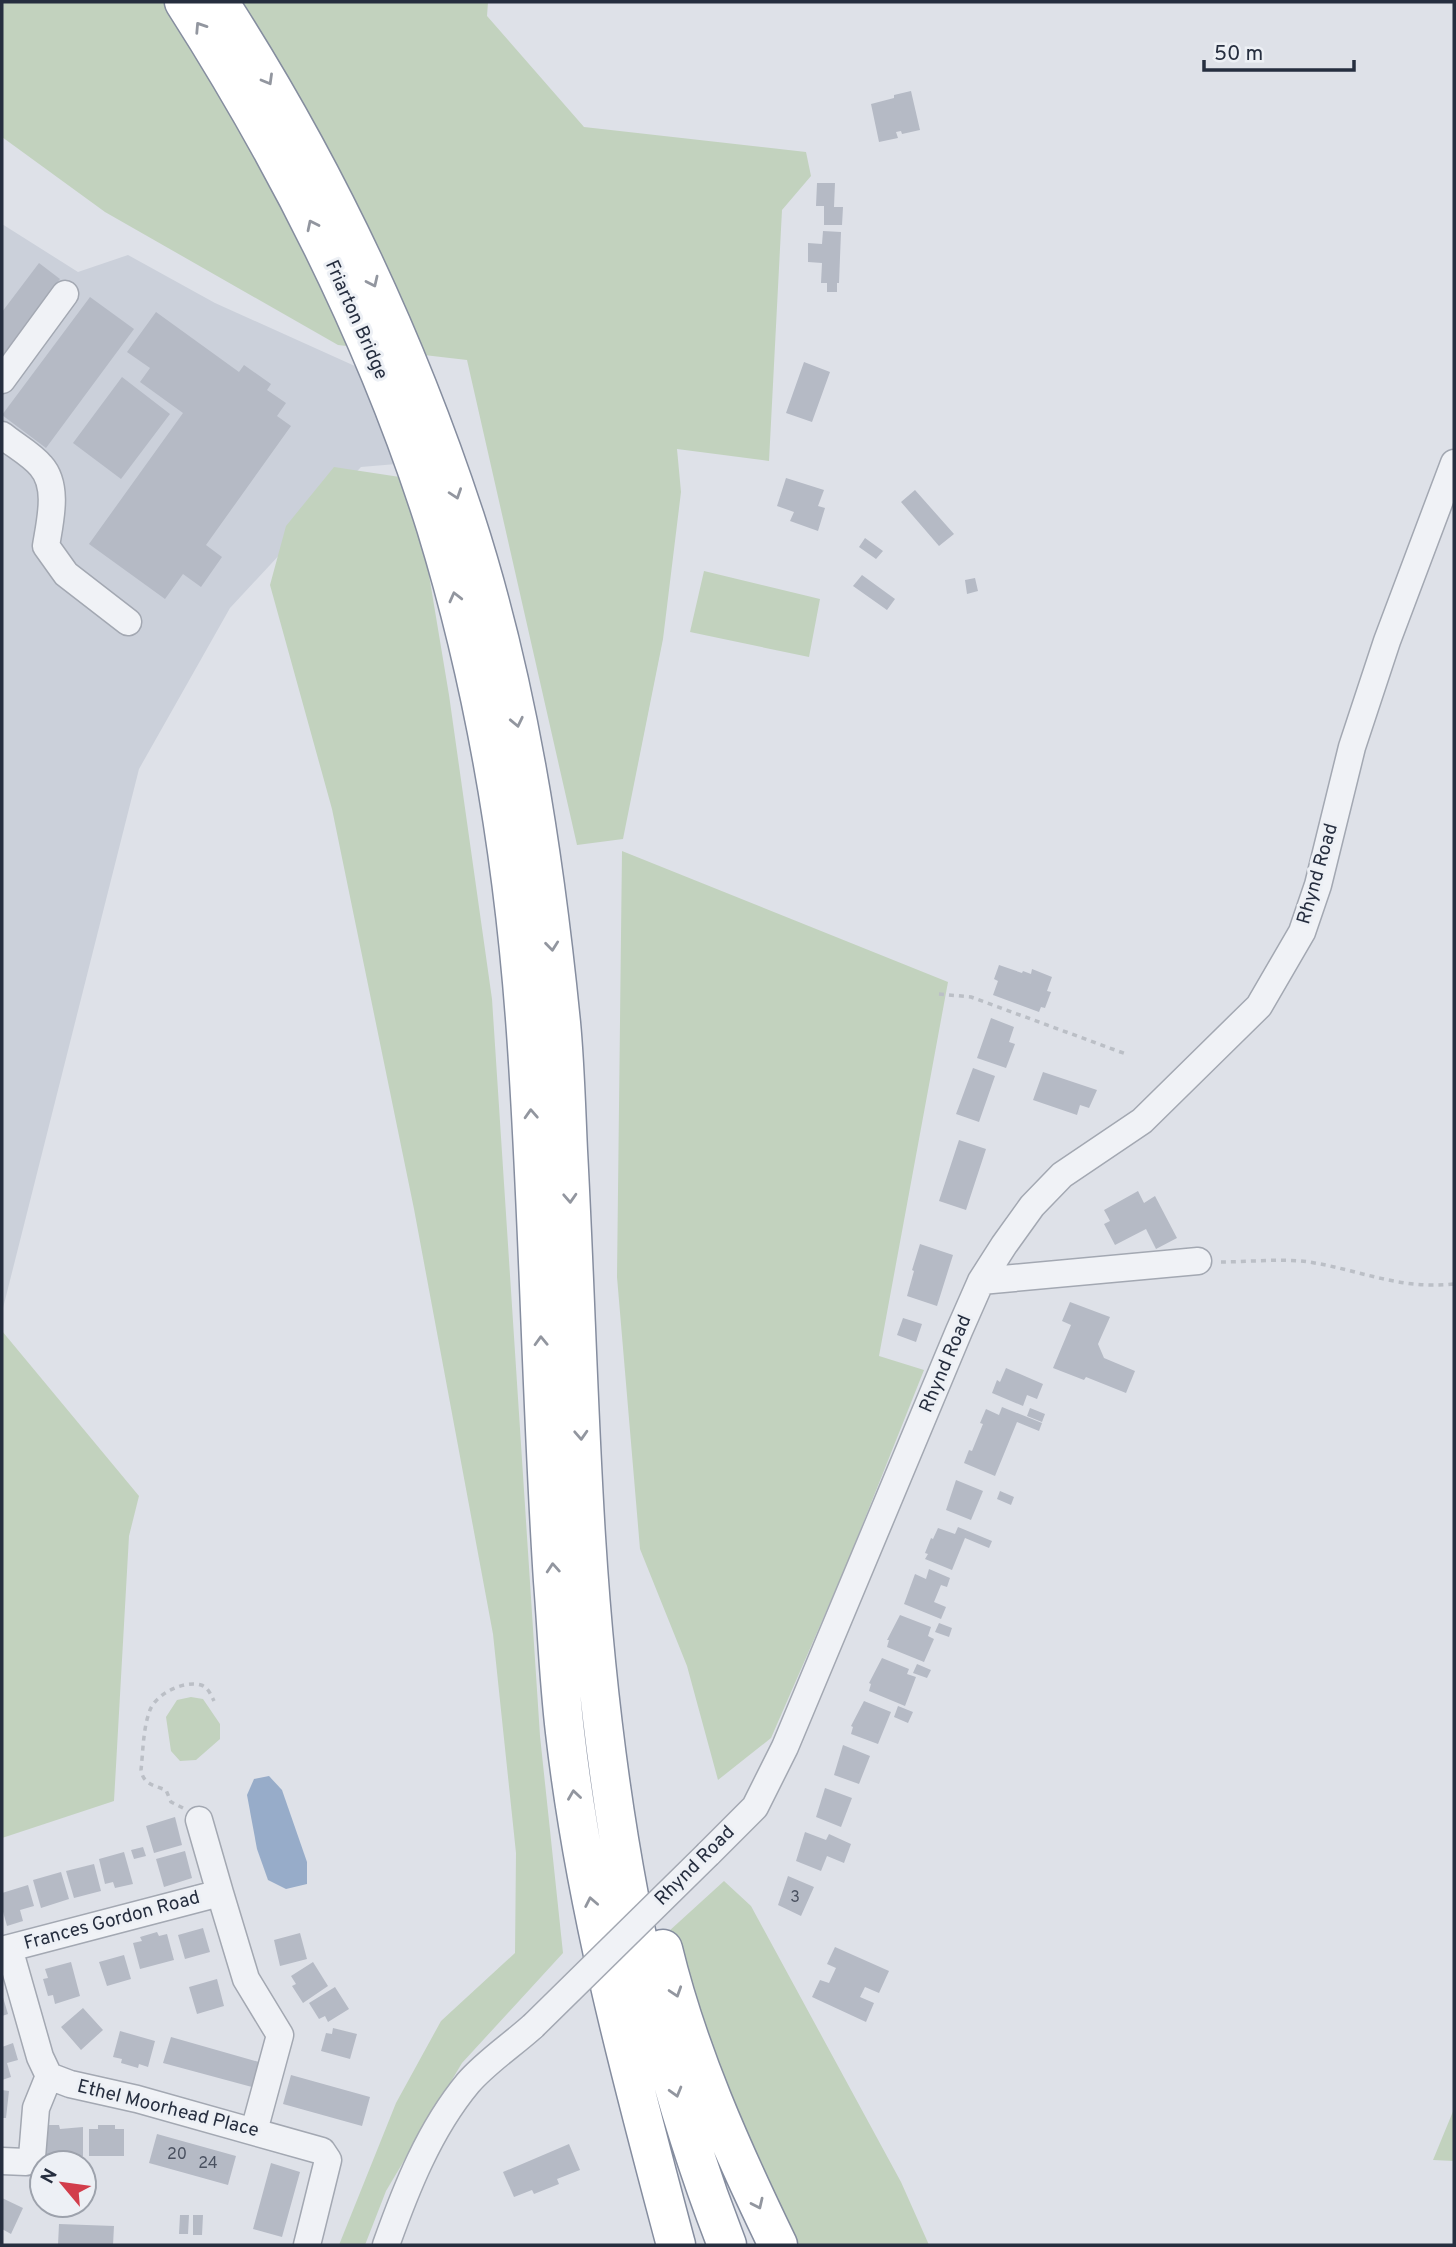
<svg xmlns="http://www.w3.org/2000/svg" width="1456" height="2247" viewBox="0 0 1456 2247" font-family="Overpass,sans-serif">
	<rect width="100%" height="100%" fill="#dee1e8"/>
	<path fill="#cbd0da" d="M2,224L78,272L128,255L215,303L397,385L408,463L361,467L230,608L139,769L2,1312Z"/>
	<path fill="#c2d2be" d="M2,2H488L487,16L584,127L806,152L811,176L782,210L769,461L677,449L681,492L663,639L623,839L577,845L467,360L338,345L105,212L2,137Z
		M334,467L413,479L449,695L492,999L540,1736L563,1953L462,2063L386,2191L365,2245H339L396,2103L441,2021L515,1953L516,1853L493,1634L414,1209L332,809L270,585L286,526Z
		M704,571L820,599L809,657L690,632Z
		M622,851L948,982L879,1356L924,1370L846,1566L771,1738L718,1780L687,1666L640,1549L617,1277Z
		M2,1331L139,1496L129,1536L114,1801L2,1838Z
		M191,1697L203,1699L220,1724V1739L196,1760L180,1761L171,1751L166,1717L177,1700Z
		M724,1881L751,1906L901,2182L929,2245H799L758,2175L668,1932Z
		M1454,2109V2161L1433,2160Z"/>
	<path fill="#97acc9" d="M269,1776L282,1790L307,1862V1884L286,1889L268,1880L257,1849L247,1795L254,1779Z"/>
	<path fill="#b5bac5" d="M911,91L920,130L902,134L901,131L896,132L898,138L879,142L871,104L894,98V95Z
		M817,183H835L834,207H843L842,225H824V206H816Z
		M823,231L841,232L839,283H837V292H827V283H821L822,263L808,262V243L822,244Z
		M39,263L60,279L2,356V312Z
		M90,297L134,329L46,448L2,415Z
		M156,312L239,372L244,365L271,384L267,390L286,403L277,416L291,426L206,545L222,557L201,587L183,574L165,599L89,544L183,413L140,382L150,368L127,352Z
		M804,362L830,372L812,422L786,413Z
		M122,377L170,414L121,479L73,443Z
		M786,478L824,490L818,506L825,508L818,531L790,521L794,512L777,506Z
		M915,490L954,534L939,546L901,502Z
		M865,538L883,551L876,559L859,547Z
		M862,575L895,599L887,610L853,586Z
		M975,578L978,591L967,594L965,580Z
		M999,965L1022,973L1023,971L1031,974L1032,969L1052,977L1047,991L1051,992L1045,1008L1041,1007L1039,1012L993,995L998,981L994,979Z
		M991,1018L1014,1027L1009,1042L1015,1044L1006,1068L977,1058Z
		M973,1068L995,1076L979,1122L956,1114Z
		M1043,1072L1097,1090L1089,1108L1080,1105L1077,1115L1033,1100Z
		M959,1140L986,1149L966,1210L939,1201Z
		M1138,1191L1144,1203L1155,1196L1177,1238L1156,1249L1146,1229L1115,1245L1104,1224L1110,1221L1104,1210Z
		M920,1244L953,1255L937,1306L907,1296L914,1271L912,1270Z
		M1070,1302L1110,1317L1098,1344L1104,1358L1135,1371L1126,1393L1086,1377L1084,1380L1053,1368L1071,1325L1062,1321Z
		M903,1318L922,1324L916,1342L897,1335Z
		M1006,1368L1043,1384L1037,1399L1027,1395L1023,1406L992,1393L997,1380L1000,1382Z
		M1002,1407L1042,1423L1039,1431L1017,1422L995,1476L964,1463L969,1450L972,1451L983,1424L980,1423L986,1409L999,1415Z
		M1030,1408L1045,1414L1042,1422L1027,1416Z
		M956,1480L983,1491L971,1520L946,1510Z
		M1000,1491L1014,1497L1011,1505L997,1499Z
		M958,1527L992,1541L989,1548L965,1538L952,1570L925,1559L928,1554L925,1553L931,1538L933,1539L938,1528L955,1534Z
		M929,1569L950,1578L947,1587L941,1585L934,1602L946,1607L941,1619L904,1604L915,1574L926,1579Z
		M900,1615L931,1627L928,1636L934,1639L924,1662L887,1647L889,1640H887Z
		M939,1623L952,1628L949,1637L935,1632Z
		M882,1658L909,1669L907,1674L916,1677L905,1706L869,1691L871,1684L869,1683Z
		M917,1664L931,1670L927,1678L913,1673Z
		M864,1701L891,1712L878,1744L851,1734L853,1727L851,1726Z
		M898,1706L913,1712L908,1723L894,1717Z
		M843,1745L870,1756L859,1784L834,1775Z
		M825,1788L852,1798L841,1827L816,1817Z
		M175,1817L182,1845L154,1853L146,1826Z
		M805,1832L826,1840L829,1834L851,1844L844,1863L827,1856L821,1871L796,1861Z
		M143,1847L146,1856L134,1859L131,1850Z
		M185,1851L192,1878L164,1887L156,1859Z
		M124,1852L133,1884L115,1888L113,1882L105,1884L99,1859Z
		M94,1864L101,1891L74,1898L66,1871Z
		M61,1872L69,1899L41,1908L33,1880Z
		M788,1876L814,1887L801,1916L778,1905Z
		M28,1885L34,1906L20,1910L23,1921L7,1926L2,1908V1893Z
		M203,1928L210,1952L185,1959L178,1935Z
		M157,1932L159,1936L167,1934L174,1960L140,1969L133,1943L142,1941L140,1937Z
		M300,1933L307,1959L280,1966L274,1940Z
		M835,1947L889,1971L879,1993L865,1987L860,1997L874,2003L866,2022L812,1997L820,1980L829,1983L836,1968L827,1964Z
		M124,1955L131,1979L107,1986L99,1962Z
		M71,1962L80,1996L55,2004L53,1995L48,1996L43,1979L48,1978L45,1969Z
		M313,1962L328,1986L303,2003L292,1986L296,1984L291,1976Z
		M217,1979L224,2006L197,2014L189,1987Z
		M335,1987L349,2009L328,2022L325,2016L319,2019L309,2003Z
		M2,1994L8,2014L2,2016Z
		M83,2008L103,2030L81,2050L61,2027Z
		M333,2028L357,2034L350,2059L321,2051L326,2033L332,2034Z
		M120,2031L155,2041L148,2067L139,2064L138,2068L121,2063L122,2059L113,2057Z
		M171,2037L259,2062L252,2087L163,2063Z
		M13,2043L18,2060L7,2063L11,2077L2,2080V2047Z
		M291,2075L370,2097L362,2126L283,2104Z
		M2,2090L9,2091L6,2118H2Z
		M45,2125H59L60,2129L83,2127V2156L45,2157Z
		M98,2125H115V2129H124V2156H89V2129H98Z
		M157,2134L236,2156L228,2185L149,2163Z
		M569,2144L580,2170L557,2179L559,2184L534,2194L532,2190L514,2197L503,2172Z
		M271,2163L300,2172L282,2237L253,2229Z
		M2,2198L23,2208L11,2234L2,2229Z
		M180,2215H189L188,2234H179Z
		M193,2215H203L202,2235H193Z
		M59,2224L114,2226L113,2245H58Z"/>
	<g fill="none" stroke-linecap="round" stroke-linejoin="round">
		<defs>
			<path id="minor" d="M2,380L65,294
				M2,435C14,445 31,454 41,466C59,486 50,521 46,546L66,574L128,622
				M981,1281L1198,1261
				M199,1820L220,1893
				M708,1854L755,1807L785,1747L959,1331L981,1281L1004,1245L1032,1206L1062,1175L1142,1121L1259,1006L1302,932L1318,885L1352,747L1387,641L1454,463
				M9,1948L40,2057L49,2076L70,2084L137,2099L322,2151L328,2160L307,2245
				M2,1950L220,1893L246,1979L280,2035L254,2131
				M2,2161L26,2162L32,2157L36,2108L49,2076
				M386,2245C406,2189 429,2130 468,2083C486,2062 512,2045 533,2026"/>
			<path id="highway" d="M184,2C289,166 377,340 436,527C486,690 514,862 526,1032C539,1215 541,1398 553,1581C557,1631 559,1682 565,1732C585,1907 631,2076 676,2245
				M219,2C323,163 405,335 465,518C518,681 544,853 561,1023C565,1065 566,1108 568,1151C575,1280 578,1408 586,1537C601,1778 639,2019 727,2245
				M663,1949C688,2052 732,2150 778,2245"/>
		</defs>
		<use href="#minor" stroke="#a3a8b2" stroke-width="29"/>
		<use href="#highway" stroke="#858d9f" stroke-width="41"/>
		<path stroke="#bbbfc6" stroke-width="3.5" stroke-dasharray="5 5" stroke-linecap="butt" d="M939,994L971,997L1126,1054
			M1221,1262C1250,1262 1281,1258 1309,1262C1360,1270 1400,1290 1454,1284
			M183,1808L171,1802L166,1790C155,1786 143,1784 141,1770C143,1752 143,1728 150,1710C156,1694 184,1680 201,1685C208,1687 211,1695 214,1701"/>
		<use href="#minor" stroke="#f0f2f6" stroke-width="26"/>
		<use href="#highway" stroke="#fff" stroke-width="38"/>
		<defs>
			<path id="minor-bridge" d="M533,2026L708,1854"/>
		</defs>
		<use href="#minor-bridge" stroke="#a3a8b2" stroke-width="29" stroke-linecap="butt"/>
		<use href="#minor-bridge" stroke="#f0f2f6" stroke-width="26"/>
	</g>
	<defs><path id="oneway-chevron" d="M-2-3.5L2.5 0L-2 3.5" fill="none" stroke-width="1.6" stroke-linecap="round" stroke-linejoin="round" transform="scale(1.75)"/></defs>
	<g stroke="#92969f">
		<use href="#oneway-chevron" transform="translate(200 27) rotate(-123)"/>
		<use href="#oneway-chevron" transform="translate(268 80) rotate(60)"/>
		<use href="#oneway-chevron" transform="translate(312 225) rotate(-116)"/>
		<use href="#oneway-chevron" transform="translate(373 282) rotate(65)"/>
		<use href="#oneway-chevron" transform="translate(456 494) rotate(71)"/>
		<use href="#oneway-chevron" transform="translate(455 597) rotate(-104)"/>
		<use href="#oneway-chevron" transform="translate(517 722) rotate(78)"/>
		<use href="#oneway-chevron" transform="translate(552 946) rotate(84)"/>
		<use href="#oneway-chevron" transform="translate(531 1114) rotate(-93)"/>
		<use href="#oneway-chevron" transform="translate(570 1198) rotate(87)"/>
		<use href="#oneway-chevron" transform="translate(541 1341) rotate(-92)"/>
		<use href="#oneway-chevron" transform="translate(581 1435) rotate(87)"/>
		<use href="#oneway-chevron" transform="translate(553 1568) rotate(-94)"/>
		<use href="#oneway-chevron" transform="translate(574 1795) rotate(-98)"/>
		<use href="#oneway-chevron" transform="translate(591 1902) rotate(-101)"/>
		<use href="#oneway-chevron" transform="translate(676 1992) rotate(72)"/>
		<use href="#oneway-chevron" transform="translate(676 2092) rotate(74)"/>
		<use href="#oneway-chevron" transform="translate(758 2204) rotate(65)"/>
	</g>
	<g text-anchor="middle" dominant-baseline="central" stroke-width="6" stroke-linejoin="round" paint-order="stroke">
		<g font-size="16" fill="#4a5160">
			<text x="795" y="1898">3</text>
			<text x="177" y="2155">20</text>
			<text x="208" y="2164">24</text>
		</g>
		<g font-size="19" fill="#262e3f" stroke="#edf0f5">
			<text transform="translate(356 320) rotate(66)">Friarton Bridge</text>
			<text transform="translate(1318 874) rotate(-74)">Rhynd Road</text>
			<text transform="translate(946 1364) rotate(-67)">Rhynd Road</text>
			<text transform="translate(695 1866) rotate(-45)">Rhynd Road</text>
			<text transform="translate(112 1921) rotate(-15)">Frances Gordon Road</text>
			<text transform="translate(168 2109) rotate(14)">Ethel Moorhead Place</text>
		</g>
	</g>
	<rect width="1456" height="2247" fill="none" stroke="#262e3f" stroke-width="7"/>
	<g transform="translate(63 2184) rotate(299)"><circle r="33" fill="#edf0f5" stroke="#9da2ac" stroke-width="2"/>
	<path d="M0-5L12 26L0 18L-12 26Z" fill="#d23d4b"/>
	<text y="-10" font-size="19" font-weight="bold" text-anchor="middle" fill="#262e3f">N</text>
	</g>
	<path d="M1204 60v10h150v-10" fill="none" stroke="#262e3f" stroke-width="3.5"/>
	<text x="1214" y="60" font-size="21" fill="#262e3f" stroke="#edf0f5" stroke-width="5" paint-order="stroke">50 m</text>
</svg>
